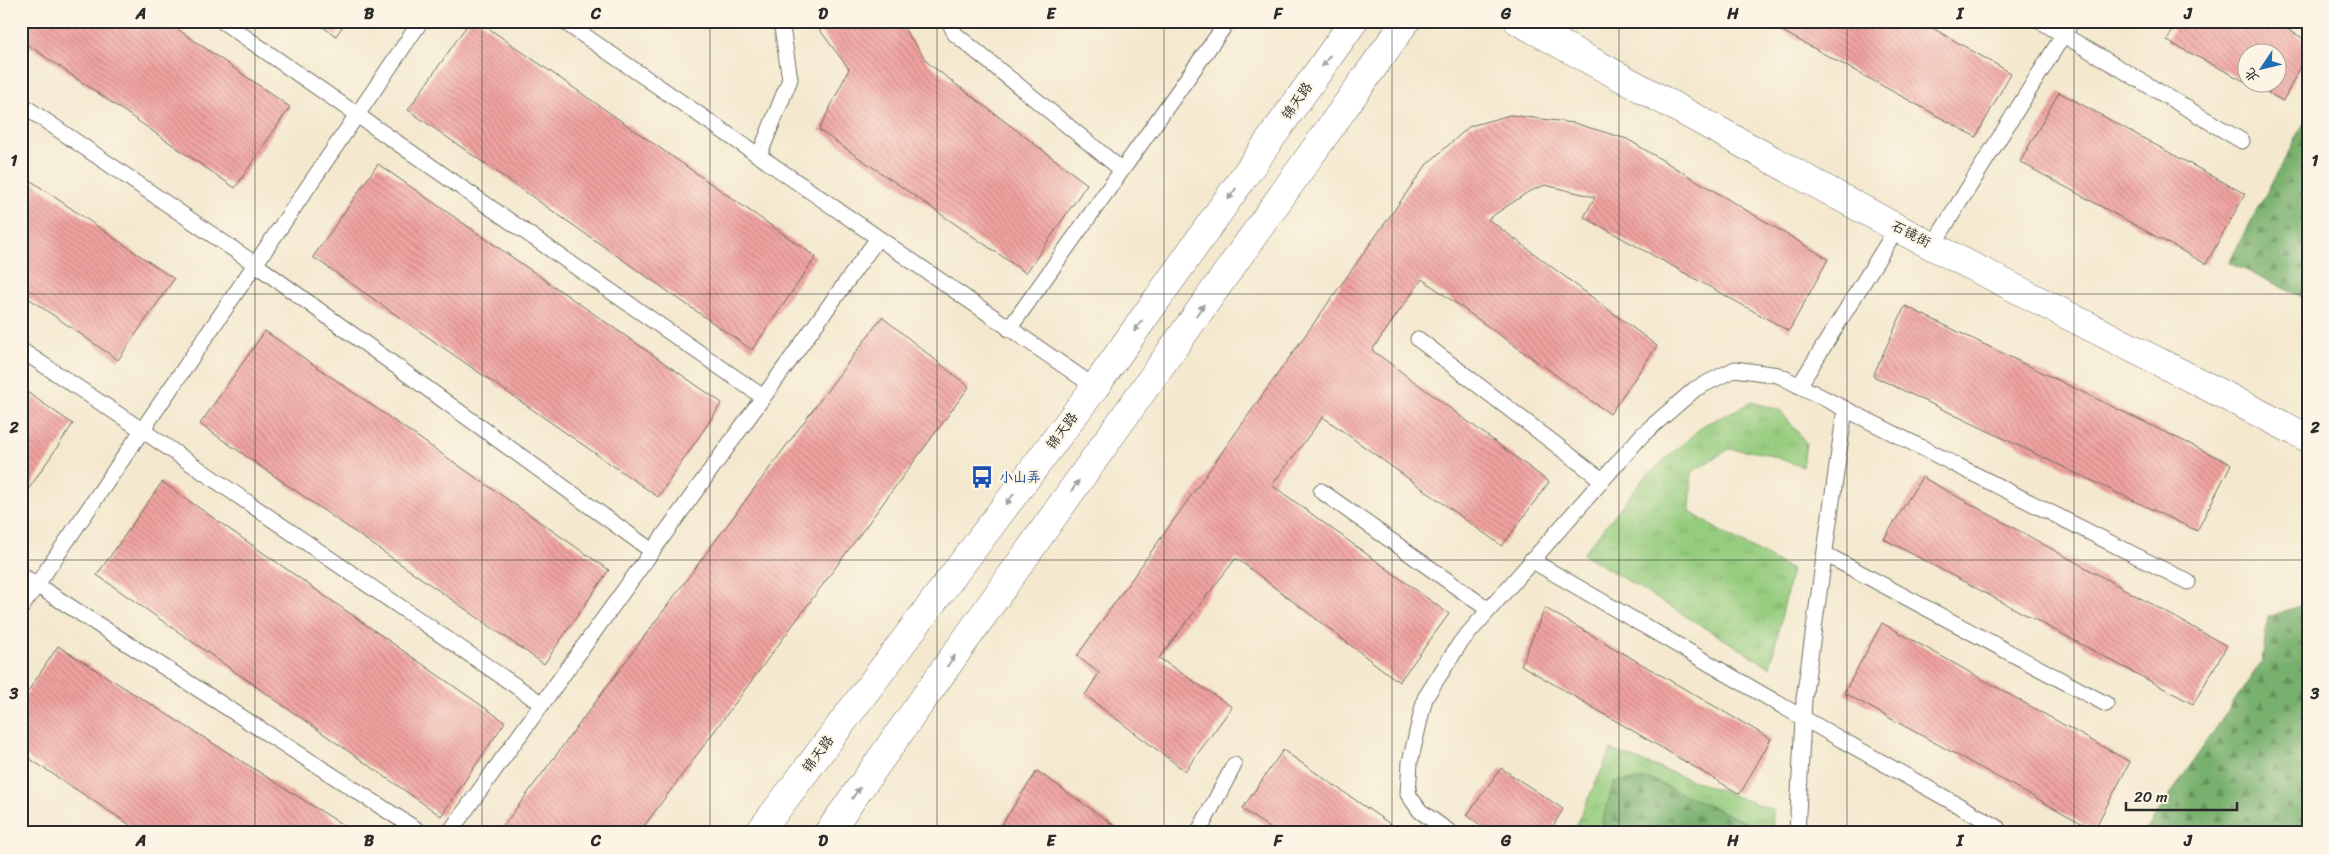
<svg xmlns="http://www.w3.org/2000/svg" width="2329" height="854" viewBox="0 0 2329 854" font-family="Sriracha,'LXGW WenKai TC',sans-serif">
	<defs>
		<pattern id="grass-tufts" width="24" height="20" patternUnits="userSpaceOnUse" patternTransform="scale(1.25)"><rect width="24" height="20" fill="#95cc7e"/><path d="M3 7l-1-3M5 7V3M7 7l1-3M15 17l-1-3M17 17v-4M19 17l1-3" fill="none" stroke="#81af6d"/></pattern>
		<pattern id="forest-firs" width="22" height="20" patternUnits="userSpaceOnUse" patternTransform="scale(1.25)"><rect width="22" height="20" fill="#78b06d"/><path d="M5 1l3.5 6h-7zM16 11l3.5 6h-7z" fill="#638f5a"/></pattern>
		<pattern id="building-back-hatch" width="6" height="6" patternUnits="userSpaceOnUse" patternTransform="scale(1.25)"><rect width="6" height="6" fill="#f1a3a0"/><path d="M-1 5l2 2M0 0l6 6M5-1l2 2" fill="none" stroke="#c38583"/></pattern>
	</defs>
	<rect width="100%" height="100%" fill="#fcf5e5"/>
	<filter id="ink" filterUnits="userSpaceOnUse"><feTurbulence type="fractalNoise" baseFrequency=".02" numOctaves="2"/><feDisplacementMap in="SourceGraphic" scale="10" xChannelSelector="R" yChannelSelector="G"/><feConvolveMatrix kernelMatrix="1 2 1 2 8 2 1 2 1" color-interpolation-filters="sRGB"/></filter>
	<filter id="wash" filterUnits="userSpaceOnUse"><feTurbulence type="fractalNoise" baseFrequency=".0096" numOctaves="4" result="noise"/><feDisplacementMap in="SourceGraphic" scale="20" xChannelSelector="R" yChannelSelector="G"/><feGaussianBlur stdDeviation="1.12" result="paint"/><feColorMatrix in="noise" values="0 0 0 0 0 0 0 0 0 0 0 0 0 0 0 0 0 1.4 0 .05"/><feComposite in="paint" operator="in"/></filter>
	<g filter="url(#wash)">
		<rect width="100%" height="100%" fill="#f4e9cf"/>
		<path fill="url(#grass-tufts)" stroke="#607c54" d="M1752,402L1780,410L1806,443L1803,467L1763,453L1729,449L1692,472L1690,512L1720,531L1792,570L1770,667L1583,554L1644,478L1704,425Z
			M1611,750L1773,810L1772,833H1572Z"/>
		<path fill="url(#forest-firs)" stroke="#526e4c" d="M2308,116V300L2229,262Z
			M2308,603V833H2144L2262,661L2268,617Z
			M1650,779L1754,826V833H1606L1602,821L1614,782Z"/>
		<g id="blocks">
			<path fill="url(#building-back-hatch)" d="M27,21H166L290,107L235,188L21,40V30Z
				M314,21H346L336,36Z
				M470,21H478L816,257L752,350L408,110Z
				M813,21H899L928,63L1087,184L1026,273L819,130L849,69Z
				M1764,21H1920L2011,73L1976,137Z
				M2177,21H2273L2308,41V52L2283,101L2248,82H2276V52H2246V82L2167,41Z
				M2059,92L2245,194L2206,264L2020,162Z
				M1510,115L1574,123L1627,139L1828,259L1789,331L1584,217L1595,197L1545,185L1528,192L1488,219L1657,346L1610,414L1422,279L1372,350L1549,482L1502,546L1323,417L1272,485L1449,614L1399,682L1236,558L1159,658L1232,707L1185,771L1085,695L1099,673L1077,656L1427,164L1470,126Z
				M378,164L722,403L658,497L313,257Z
				M21,174L174,279L118,360L21,293Z
				M1905,306L2231,464L2197,531L1873,376Z
				M882,317L969,387L639,833H498Z
				M265,331L609,570L544,664L200,424Z
				M21,388L73,424L21,500Z
				M1922,477L2227,646L2193,704L1884,539Z
				M162,482L505,722L441,816L97,575Z
				M1545,608L1771,739L1740,794L1521,665Z
				M1882,623L2130,762L2094,830L1844,693Z
				M58,646L356,833H142L21,753V702Z
				M1283,750L1403,833H1277L1242,809Z
				M1501,768L1563,809L1549,833H1491L1467,815Z
				M1037,771L1125,833H996Z"/>
		</g>
	</g>
	<g filter="url(#ink)">
		<use href="#blocks" fill-opacity="0" stroke="#716e64" stroke-width="1"/>
		<g fill="none" stroke-linecap="round" stroke-linejoin="round">
			<defs>
				<path id="service" d="M222,21L763,397
					M563,21L1095,387
					M949,21L955,34L1122,170
					M2040,21L2242,141
					M21,104L255,264L652,551
					M759,156L790,79L781,21
					M1933,245L2072,21
					M1009,329L1228,21
					M1418,339L1602,480
					M21,350L142,430L542,704
					M1799,386L1897,228
					M1321,491L1489,610
					M1825,554L2106,704
					M1531,560L1803,718L1997,827
					M21,575L422,833
					M21,608L421,21
					M449,833L878,238
					M1198,833L1234,765
					M1451,833L1420,811L1408,794L1410,762L1425,698L1460,643L1642,435L1695,389L1735,369L1778,375L2188,582
					M1797,833L1804,699L1845,409"/>
				<path id="tertiary" d="M1518,21L1897,228L2308,438"/>
				<path id="primary" d="M759,833L1095,387L1354,21
					M828,833L1406,21"/>
			</defs>
			<use href="#service" stroke="#716e64" stroke-width="17"/>
			<use href="#tertiary" stroke="#716e64" stroke-width="29"/>
			<use href="#primary" stroke="#716e64" stroke-width="29"/>
			<use href="#service" stroke="#fff" stroke-width="15"/>
			<use href="#tertiary" stroke="#fff" stroke-width="28"/>
			<use href="#primary" stroke="#fff" stroke-width="28"/>
		</g>
		<defs><path id="oneway-solid" d="M-6-.8H1V-3.2L6.5 0L1 3.2V.8H-6Z" transform="scale(1.25)"/></defs>
		<g fill="#a0a0a0">
			<use href="#oneway-solid" transform="translate(1326 61) rotate(125)"/>
			<use href="#oneway-solid" transform="translate(1232 194) rotate(125)"/>
			<use href="#oneway-solid" transform="translate(1200 310) rotate(-55)"/>
			<use href="#oneway-solid" transform="translate(1138 326) rotate(125)"/>
			<use href="#oneway-solid" transform="translate(1075 486) rotate(-55)"/>
			<use href="#oneway-solid" transform="translate(1010 499) rotate(127)"/>
			<use href="#oneway-solid" transform="translate(951 661) rotate(-55)"/>
			<use href="#oneway-solid" transform="translate(856 793) rotate(-55)"/>
		</g>
	</g>
	<path fill="none" stroke="#2b2b2b" stroke-width="1" stroke-opacity="0.55" d="M255,21V833M482,21V833M710,21V833M937,21V833M1164,21V833M1392,21V833M1619,21V833M1847,21V833M2074,21V833M21,294H2308M21,560H2308"/>
	<defs>
		<symbol id="bus-bare" viewBox="-9 -9 18 18"><path d="M-5-6H5V4H4V6H2V4H-2V6H-4V4H-5ZM-3.5-4V0h7V-4ZM-3.5 1.2v1.5H-2V1.2ZM2 1.2v1.5H3.5V1.2Z" fill="#1a4fb4" stroke="#fcf5e5" stroke-width="2.5" paint-order="stroke"/></symbol>
	</defs>
	<g fill-rule="evenodd">
		<use href="#bus-bare" x="966" y="461" width="32" height="32"/>
	</g>
	<g text-anchor="middle" dominant-baseline="central" stroke-width="4.5" stroke-linejoin="round" paint-order="stroke">
		<g font-size="14" fill="#2b2b2b" stroke="#fcf5e5">
			<text transform="translate(1297 101) rotate(-55)">锦天路</text>
			<text transform="translate(1911 234) rotate(27)">石镜街</text>
			<text transform="translate(1062 431) rotate(-53)">锦天路</text>
			<text transform="translate(818 754) rotate(-53)">锦天路</text>
		</g>
		<g font-size="14" fill="#164399" stroke="#fcf5e5" text-anchor="start">
			<text x="999" y="477">小山弄</text>
		</g>
	</g>
	<rect width="2329" height="854" fill="none" stroke="#fcf5e5" stroke-width="55"/>
	<g transform="translate(2262 68) rotate(235)"><circle r="24" fill="#fcf5e5" stroke="#a8a49b"/>
	<path d="M0-4L9 19L0 12L-9 19Z" fill="#1f6fb2"/>
	<text y="-8" font-size="14" font-weight="bold" text-anchor="middle" fill="#2b2b2b">北</text>
	</g>
	<path d="M2126 802v8h111v-8" fill="none" stroke="#2b2b2b" stroke-width="2.5"/>
	<text x="2134" y="802" font-size="15" fill="#2b2b2b" stroke="#fcf5e5" stroke-width="4" paint-order="stroke">20 m</text>
	<rect x="28" y="28" width="2274" height="798" fill="none" stroke="#2b2b2b" stroke-width="2"/>
	<g font-size="16" text-anchor="middle" font-weight="bold" fill="#2b2b2b">
		<text x="141" y="19">A</text>
		<text x="369" y="19">B</text>
		<text x="596" y="19">C</text>
		<text x="823" y="19">D</text>
		<text x="1051" y="19">E</text>
		<text x="1278" y="19">F</text>
		<text x="1506" y="19">G</text>
		<text x="1733" y="19">H</text>
		<text x="1960" y="19">I</text>
		<text x="2188" y="19">J</text>
		<text x="14" y="166">1</text>
		<text x="2315" y="166">1</text>
		<text x="14" y="433">2</text>
		<text x="2315" y="433">2</text>
		<text x="14" y="699">3</text>
		<text x="2315" y="699">3</text>
		<text x="141" y="846">A</text>
		<text x="369" y="846">B</text>
		<text x="596" y="846">C</text>
		<text x="823" y="846">D</text>
		<text x="1051" y="846">E</text>
		<text x="1278" y="846">F</text>
		<text x="1506" y="846">G</text>
		<text x="1733" y="846">H</text>
		<text x="1960" y="846">I</text>
		<text x="2188" y="846">J</text>
	</g>
</svg>
